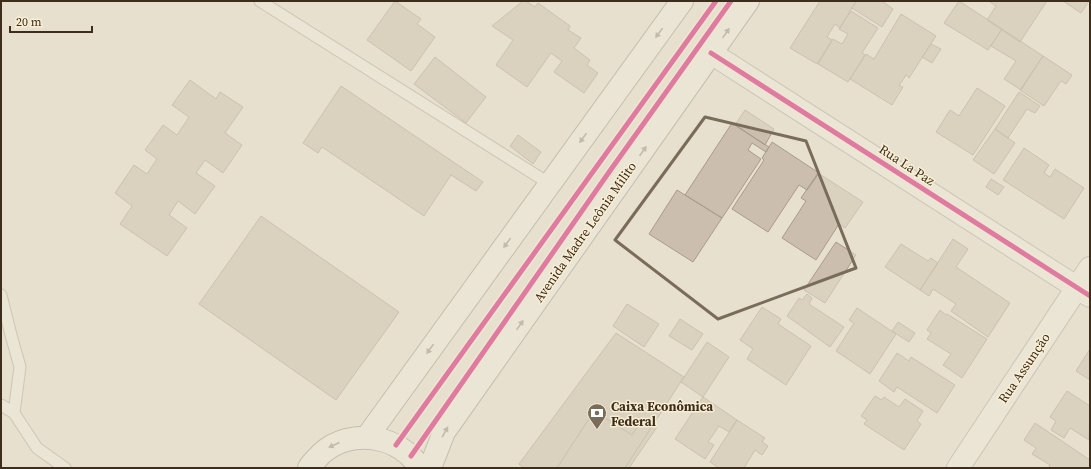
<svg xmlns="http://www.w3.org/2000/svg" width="1091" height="469" viewBox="0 0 1091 469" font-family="'Source Serif 4',serif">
	<rect width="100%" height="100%" fill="#e8e0ce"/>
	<path fill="#cbbeae" stroke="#a89b8c" d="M395,1L421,19L417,24L435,37L411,71L367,40Z
		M523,1H526L535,7L538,3L570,26L568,30L581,38L574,48L590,60L587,65L598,73L584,93L554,72L562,61L551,53L527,87L496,65L513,40L492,26Z
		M820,1H856L840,28L835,24L827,37L832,40L817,64L790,48Z
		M857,1H882L893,9L882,27L852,8Z
		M959,1L1002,29L988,50L944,23Z
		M991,1H1047L1020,42L987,20L996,6L990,2Z
		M1063,1H1089L1081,13Z
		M851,11L878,28L862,53L865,55L848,82L818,64L833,39L842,44L848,34L839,29Z
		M901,14L936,36L909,78L906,75L899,86L903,87L892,105L850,79L866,54L874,59Z
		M1002,29L1043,56L1021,90L1004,79L1016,61L991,46Z
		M931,44L941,49L932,63L922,57Z
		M1043,56L1072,75L1066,84L1061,81L1044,106L1020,90Z
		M435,57L486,97L466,123L414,84Z
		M190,80L216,99L220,92L243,107L225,133L242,145L223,173L205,160L196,173L215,186L195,214L178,201L169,215L187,228L167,256L120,224L132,206L115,193L134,165L147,174L157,159L145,150L163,125L177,135L189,117L172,105Z
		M341,86L483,182L476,191L451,175L424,216L322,147L318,153L303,143Z
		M977,88L1005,106L973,155L936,132L950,110L959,116Z
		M1019,92L1040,106L1035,113L1027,109L1008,138L995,129Z
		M745,110L774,129L765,145L735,125Z
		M732,123L769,147L766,152L752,143L748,150L761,159L722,218L685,195Z
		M995,129L1015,143L994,174L973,160Z
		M518,135L541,152L533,164L510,146Z
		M772,142L819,173L807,190L799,185L768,232L732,209L764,160L762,158Z
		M1024,148L1049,165L1044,173L1050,177L1055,169L1084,188L1064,219L1003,180Z
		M818,173L863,202L845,228L839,224L816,260L782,238L806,201L801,198Z
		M991,179L1004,187L998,195L986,187Z
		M677,190L722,218L693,262L649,234Z
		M261,216L399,312L336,400L199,304Z
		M953,239L968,249L956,267L1010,303L988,337L951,311L956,304L933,289L929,296L920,290Z
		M836,242L856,255L825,303L804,290Z
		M901,244L928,261L931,258L938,263L920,290L885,267Z
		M807,294L812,298L809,304L844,327L830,347L787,316L799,298L802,300Z
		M627,304L659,324L644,347L613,326Z
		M762,307L781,319L778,324L811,346L786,385L747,359L753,349L740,340Z
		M857,308L896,334L870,374L836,351L854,323L849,320Z
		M940,310L946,315L947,314L987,339L962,378L943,365L951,354L927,339L931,333L927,330Z
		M680,319L703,334L692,350L669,336Z
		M898,322L915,333L909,342L892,331Z
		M616,333L684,377L625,468H524L519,464Z
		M707,342L729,357L703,397L681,382Z
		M1090,349V380L1076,371Z
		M897,353L909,361L911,357L955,385L937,413L897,387L894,392L879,381Z
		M1067,391L1090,406L1089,440L1070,428L1064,438L1051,430L1056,421L1050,417Z
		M875,396L882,400L884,397L899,407L905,399L923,411L917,421L921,424L904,450L864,424L867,420L861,416Z
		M703,397L737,420L729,432L719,426L708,442L714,445L705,459L675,439Z
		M594,411L632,435L643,418L657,427L629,468H557Z
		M737,420L765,438L762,442L768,446L762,455L755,450L744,468H719L710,462Z
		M1035,423L1090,460V468H1048L1050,465L1032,454L1036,448L1024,440Z"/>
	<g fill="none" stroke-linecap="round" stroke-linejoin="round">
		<defs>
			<path id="service" d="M260,1L550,184
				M1,295L11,335L20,367L14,413
				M1,405L14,413L37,448L65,468"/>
			<path id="minor" d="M711,53L1090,296
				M958,468L1090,268"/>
			<path id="secondary" d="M367,437L682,1
				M309,468C312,462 317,459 321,454C350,427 400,435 420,468
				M430,468L444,432L748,1"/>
		</defs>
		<use href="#service" stroke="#ada597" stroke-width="13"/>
		<use href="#minor" stroke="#ada597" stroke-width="24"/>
		<use href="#secondary" stroke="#9d9486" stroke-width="24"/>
		<use href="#service" stroke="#efeae0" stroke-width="11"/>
		<use href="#minor" stroke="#efeae0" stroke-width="22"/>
		<use href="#secondary" stroke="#efeae0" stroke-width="22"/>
		<defs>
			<path id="cycleway" d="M711,53L1090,296
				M396,445L716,1
				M411,456L607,175L731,1"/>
		</defs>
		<use href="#cycleway" stroke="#f8eed3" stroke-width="8"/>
		<use href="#cycleway" stroke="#d6006c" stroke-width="5"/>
	</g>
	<defs><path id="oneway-solid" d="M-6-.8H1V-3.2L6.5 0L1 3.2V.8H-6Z"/></defs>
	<g fill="#968c7e">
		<use href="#oneway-solid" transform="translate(659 33) rotate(126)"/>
		<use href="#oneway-solid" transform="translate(726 33) rotate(-55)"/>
		<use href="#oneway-solid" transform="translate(583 138) rotate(126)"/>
		<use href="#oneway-solid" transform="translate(643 151) rotate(-55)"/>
		<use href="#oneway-solid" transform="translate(507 243) rotate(126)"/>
		<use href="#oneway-solid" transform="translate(520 325) rotate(-55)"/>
		<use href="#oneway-solid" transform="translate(430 349) rotate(126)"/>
		<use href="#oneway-solid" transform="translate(445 432) rotate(-61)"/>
		<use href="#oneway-solid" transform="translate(334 445) rotate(155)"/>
	</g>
	<path d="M0 0H1091V469H0ZM705,117L806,141L856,268L718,319L615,240Z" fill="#e8e0ce" fill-opacity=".55" fill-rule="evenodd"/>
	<path fill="none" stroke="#796c5b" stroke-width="3" stroke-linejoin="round" d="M705,117L806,141L856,268L718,319L615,240Z"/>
	<defs>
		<symbol id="bank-pin" viewBox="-11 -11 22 30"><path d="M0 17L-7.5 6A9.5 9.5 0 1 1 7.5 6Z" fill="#796c5b" stroke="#f8eed3"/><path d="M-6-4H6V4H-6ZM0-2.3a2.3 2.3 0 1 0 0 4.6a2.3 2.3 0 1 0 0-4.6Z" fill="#fff"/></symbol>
	</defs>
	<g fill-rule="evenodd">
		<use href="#bank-pin" x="586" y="402" width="22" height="30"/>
	</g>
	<g text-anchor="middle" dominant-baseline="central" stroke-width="3" stroke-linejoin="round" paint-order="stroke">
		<g font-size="13" fill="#3d2d1d" stroke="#f8eed3">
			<text transform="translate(907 165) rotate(33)">Rua La Paz</text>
			<text transform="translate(585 232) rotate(-55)">Avenida Madre Leônia Milito</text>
			<text transform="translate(1024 368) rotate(-56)">Rua Assunção</text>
		</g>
		<g font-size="13" font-weight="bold" fill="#3d2d1d" stroke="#f8eed3" text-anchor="start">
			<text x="611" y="406">Caixa Econômica<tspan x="611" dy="15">Federal</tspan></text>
		</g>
	</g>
	<rect width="1091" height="469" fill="none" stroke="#3d2d1d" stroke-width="4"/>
	<path d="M10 26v6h82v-6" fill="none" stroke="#3d2d1d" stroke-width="2"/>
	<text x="16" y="26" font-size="12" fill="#3d2d1d" stroke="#f8eed3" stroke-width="3" paint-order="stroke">20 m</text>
</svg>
